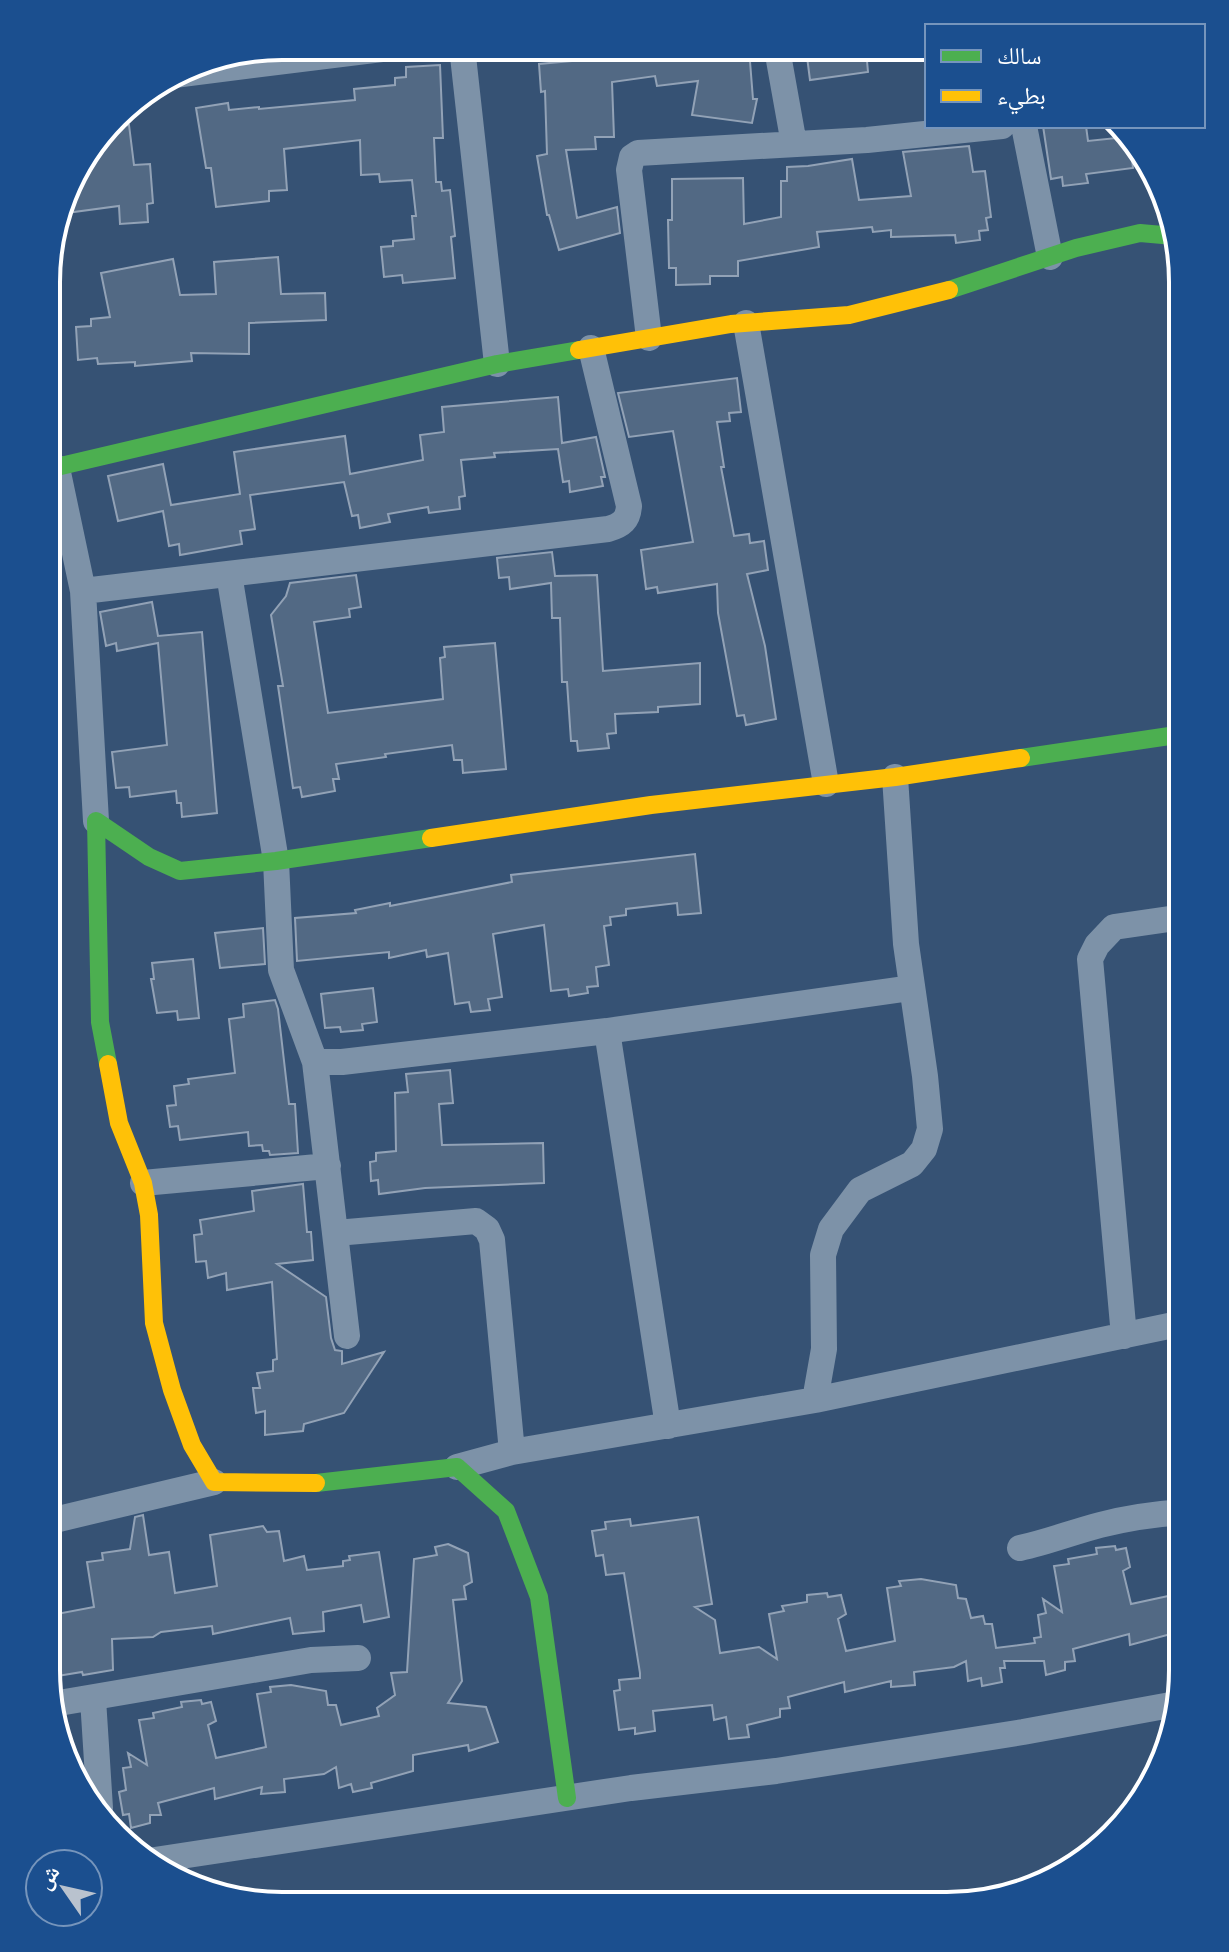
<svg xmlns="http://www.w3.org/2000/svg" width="1229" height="1952" viewBox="0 0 1229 1952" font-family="Lato,'Noto Naskh Arabic',sans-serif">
	<rect width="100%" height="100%" fill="#365274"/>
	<path fill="#526984" stroke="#92a2b6" stroke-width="2" d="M651,48L749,49L753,99H757L752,123L692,115L698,81L657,86L655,76L612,82L614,137H595L596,149L566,150L577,218L617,207L620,233L559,250L549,215H547L537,156L547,154L545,91L541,92L539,64L594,59L651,51Z
		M806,49L866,50L868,72L810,80Z
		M440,65L443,138H434L436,182H441L442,191L450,190L455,236L451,237L455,278L403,283L402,275L384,277L381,247L393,246V241L414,239L412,216H416L412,180L380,182L379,174L361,175L360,140L284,149L287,190L269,191V201L216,207L211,168H206L196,108L228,103L229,110L259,107V109L355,100L354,89L395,85V78L406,77V67Z
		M129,125L134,165L150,164L153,203L147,204L148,222L120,224L119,206L59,214L71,177L108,128Z
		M1043,126H1086L1088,141L1126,137L1130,143L1133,168L1086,174L1088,183L1063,186L1062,177L1051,179Z
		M969,146L973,172L985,171L991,217L986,218L988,230L979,231L980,240L956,243L955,235L891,237V230L873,232L872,227L817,232L819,247L738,261V276H710V284L676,285V268H669L668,220H672V179L743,178L744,224L781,217V181H787V167L808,166L852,159L859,200L911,196L903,152Z
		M278,257L281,294L325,293L326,320L249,323V354L191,353L192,361L135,366V362L98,364L97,358L78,360L76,327L91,326V319L110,317L101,273L173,259L180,295L216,294L214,262Z
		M737,378L741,412L729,413L730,421L717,422L724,467H721L734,536L749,534L750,543L764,541L768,570L747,574L765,646L776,719L746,725L744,715L737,716L718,613L717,584L658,593L657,587L646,589L641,550L693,542L673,431L629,437L618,393Z
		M558,397L562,443L596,437L605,477H601L603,486L570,492L569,481L563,482L558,449L494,453L495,457L461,460L465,496L459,497L460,509L429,513L428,507L388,514L390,522L360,528L358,515L352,516L344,482L250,495L255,529L240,531L242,544L180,555L179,544L169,546L163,511L118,521L108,476L163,464L171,505L240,494L234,452L345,436L350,474L423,460L420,435L444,432L442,407Z
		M552,552L555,576L597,575L603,671L700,663V704L658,707V712L615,714L616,733L607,734L609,748L578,751L577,741H571L567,682H562L560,618H552L551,583L510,589L509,577L499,578L497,558Z
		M356,575L361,607L349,609L350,617L314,622L328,713L443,699L440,658L445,657L444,647L495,643L506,769L463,773L462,760H454L452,745L385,754L386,757L336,764L339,779H333L335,791L302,797L300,787L293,788L278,686H283L271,615L286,596L290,583Z
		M152,602L158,636L202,632L217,813L182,817L181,803H177L176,791L130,797L129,787L116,788L112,752L167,745L158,643L117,651L116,643L106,646L100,612Z
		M695,854L701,913L678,915L677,903L626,909V915L610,917L611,925L604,926L609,965L596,967L598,986L587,987L588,993L569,996L568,989L551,991L544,925L493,934L502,997L488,999L490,1010L471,1012L469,1002L455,1004L448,953L427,957L426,950L389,958V952L297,961L295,918L356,913L355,910L390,903V906L512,882L511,875Z
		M263,928L265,964L220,968L215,933Z
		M193,959L199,1018L178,1020L177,1011L157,1013L151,979H154L152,963Z
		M373,988L377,1022L362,1024L363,1030L341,1032L340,1027L325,1028L321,994Z
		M275,1000L278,1009L289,1104H295L298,1153L270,1155L269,1151H263L262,1145L249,1146L248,1132L180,1140L178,1126L170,1127L167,1106L176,1105L174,1086L189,1084L188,1079L235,1073L229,1019L244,1017L243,1004Z
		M450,1070L453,1103L439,1104L442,1145L543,1143L544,1183L425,1188L379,1194L378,1180L371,1181L370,1162L376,1161V1153L396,1151L395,1093L408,1092L406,1074Z
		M303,1184L307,1232H311L313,1260L277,1264L326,1297L331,1338L335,1350L342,1351V1364L384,1352L344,1413L304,1424L303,1431L265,1435V1411L256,1413L253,1388H260L257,1373L273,1371V1360L277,1359L272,1282L227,1290L226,1273L208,1278L206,1261L196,1262L194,1235L202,1234L200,1220L254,1211L252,1191Z
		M143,1515L149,1555L169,1552L175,1593L217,1586L210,1535L263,1526L267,1532L279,1531L284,1561L304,1556L307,1570L343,1566V1561L350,1560L349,1556L379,1552L389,1617L364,1622L361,1605L323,1612L324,1631L293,1634L290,1618L213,1634L212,1626L161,1632L153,1637L112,1639L113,1670L83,1675L82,1672L52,1677L46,1662V1616L94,1607L87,1562L103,1560L102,1553L130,1549L135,1517Z
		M698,1517L712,1604L695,1607L715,1620L720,1653L759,1647L777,1659L769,1614L784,1611L782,1606L807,1602V1595L827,1593L828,1597L841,1595L846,1614L838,1619L846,1651L895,1641L887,1588L901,1586L899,1581L921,1579L956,1585L958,1598L966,1599L971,1618L983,1616L985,1624H992L996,1648L1035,1643L1034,1638L1041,1637L1038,1615L1046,1613L1043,1599L1062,1612L1054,1566L1069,1564L1068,1559L1097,1554L1096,1548L1115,1546L1116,1550L1126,1548L1130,1567L1123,1571L1131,1604L1182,1593V1631L1130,1645L1129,1634L1073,1649L1075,1661L1065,1662V1670L1046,1675L1044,1661H1004L1005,1668H1000L1002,1682L982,1686L981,1678L968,1681L966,1661L954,1667L914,1672L915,1685L891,1687V1681L845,1692L844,1682L788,1697L790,1708L780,1709V1717L747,1725L749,1737L729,1739L726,1717L714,1720L712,1705L653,1711L655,1731L635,1734V1728L619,1730L614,1691L620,1690L619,1680L640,1678V1673L624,1573L606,1575L603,1555L596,1556L592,1531L606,1529L605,1522L630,1519L631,1526Z
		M448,1544L468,1553L472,1582L464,1586L466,1599L453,1600L462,1681L448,1703L486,1707L498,1742L469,1751L468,1745L413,1755V1771L371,1783L372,1788L353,1792L351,1784L339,1788L336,1767L324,1774L284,1779L285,1792L261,1794L262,1787L215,1799L214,1788L158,1803L161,1815H150V1823L131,1828L129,1814L123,1815L119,1792L126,1790L123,1768L131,1767L128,1753L147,1765L139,1720L154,1718L153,1713L182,1707L181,1702L201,1700L202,1704L211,1702L216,1721L208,1725L216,1758L266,1747L257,1694L271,1692L270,1687L291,1685L326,1691L328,1705H336L341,1725L379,1716L377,1708L395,1695L391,1673L407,1672L414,1559L437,1555L435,1547Z"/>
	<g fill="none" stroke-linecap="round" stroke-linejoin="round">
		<path stroke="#7d92a8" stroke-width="26" d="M462,47L497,364
			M777,49L794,144
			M174,75L398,47
			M1024,126L1050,257
			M746,323L826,784
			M649,338L629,170L632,157L638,153L867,140L1002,126
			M57,468L83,591L96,821
			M229,574L276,861L281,970L315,1062
			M83,591L608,529C622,525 628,520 629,506L591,348
			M607,1031L668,1426
			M143,1183L328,1166
			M336,1233L476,1221L487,1229L492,1240L512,1452
			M347,1336L315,1062H342L607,1031L911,988
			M1124,1336L1090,959L1097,945L1114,927L1183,917
			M815,1400L824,1349L823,1255L831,1229L860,1190L912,1164L924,1149L930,1129L925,1076L906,944L895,777
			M457,1467L512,1452L815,1400L1183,1323
			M46,1522L214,1482
			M1020,1548C1048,1542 1073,1532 1100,1525C1127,1518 1155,1514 1183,1512
			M93,1699L100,1808
			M53,1704L311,1660L358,1658
			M148,1861L631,1788L776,1771L1023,1732L1176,1704"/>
		<path stroke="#4caf50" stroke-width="18" d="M949,290L1076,248L1140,233L1174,236
			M48,469L497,364L579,350
			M1021,758L1183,734
			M108,1064L100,1022L96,821L149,857L180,871L276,861L431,838
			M316,1483L457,1467L506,1511L539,1597L567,1798"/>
		<path stroke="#ffc107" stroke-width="18" d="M579,350L731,324L849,315L949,290
			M431,838L651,805L895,777L1021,758
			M108,1064L119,1123L143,1183L149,1215L154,1323L172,1390L192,1445L214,1482L316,1483"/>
	</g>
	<path d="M0 0H1229V1952H0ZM282 60H947A222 222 0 0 1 1169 282V1670A222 222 0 0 1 947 1892H282A222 222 0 0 1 60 1670V282A222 222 0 0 1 282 60Z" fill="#1b4f8f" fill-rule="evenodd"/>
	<path fill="none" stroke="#fff" stroke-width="4" d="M282 60H947A222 222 0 0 1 1169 282V1670A222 222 0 0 1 947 1892H282A222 222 0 0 1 60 1670V282A222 222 0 0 1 282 60Z"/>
	<rect x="925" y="24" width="280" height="104" fill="#1b4f8f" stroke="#7695bc" stroke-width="2"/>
	<rect x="941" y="50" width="40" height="12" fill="#4caf50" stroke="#7695bc" stroke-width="2"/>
	<text x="997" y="64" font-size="24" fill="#ffffff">سالك</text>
	<rect x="941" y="90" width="40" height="12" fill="#ffc107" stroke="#7695bc" stroke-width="2"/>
	<text x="997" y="104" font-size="24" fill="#ffffff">بطيء</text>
	<g transform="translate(64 1888) rotate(304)"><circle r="38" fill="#1b4f8f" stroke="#7695bc" stroke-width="2"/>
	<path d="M0-6L14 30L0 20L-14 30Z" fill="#b9c2ce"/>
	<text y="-12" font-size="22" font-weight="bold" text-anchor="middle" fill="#ffffff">ش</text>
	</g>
</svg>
